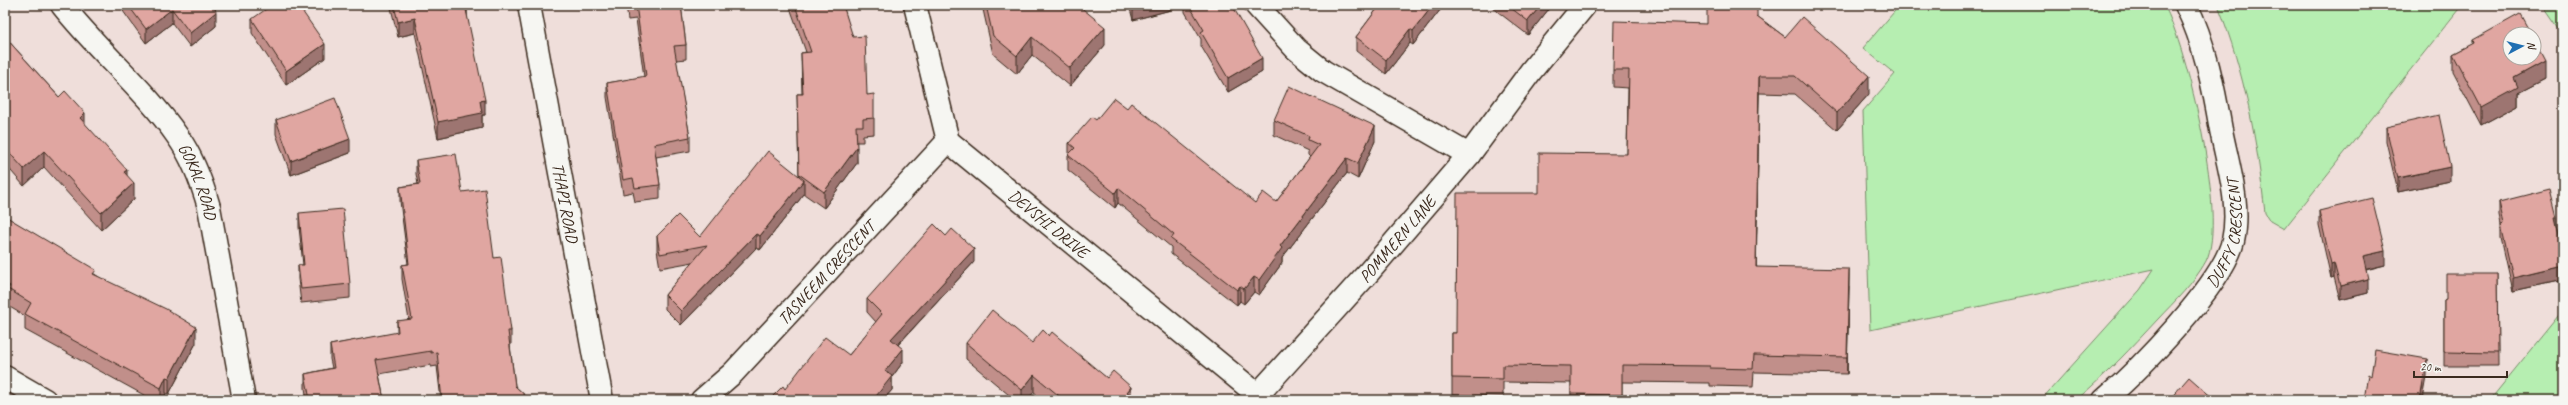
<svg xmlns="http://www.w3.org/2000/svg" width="2568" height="405" viewBox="0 0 2568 405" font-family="Caveat,sans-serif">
	<rect width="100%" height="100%" fill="#efdeda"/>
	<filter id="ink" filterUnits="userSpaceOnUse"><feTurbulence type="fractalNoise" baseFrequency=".025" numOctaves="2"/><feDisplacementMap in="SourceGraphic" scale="8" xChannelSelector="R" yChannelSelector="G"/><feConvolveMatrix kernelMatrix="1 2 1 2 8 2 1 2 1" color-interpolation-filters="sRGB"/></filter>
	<g filter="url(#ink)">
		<path fill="#b6eeb1" stroke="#788c68" d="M1900,5H2164C2187,47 2228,219 2206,261C2194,283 2175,301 2158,319C2131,348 2106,375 2076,400H2041L2140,290L2154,269L1870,330L1863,111L1895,74L1863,48Z
			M2218,5H2462L2284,229L2270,221L2265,213C2257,140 2245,74 2218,5Z
			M2543,5H2563V34Z
			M2563,310V400H2490Z"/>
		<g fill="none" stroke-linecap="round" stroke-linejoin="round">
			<defs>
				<g id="street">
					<path id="s1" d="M62,5C98,51 145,89 178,137C193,158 202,183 209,207L244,400"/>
					<path id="s2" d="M529,5L602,400"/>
					<path id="s3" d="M915,5L948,141L1264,400"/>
					<path d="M1256,5L1296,49L1323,71L1469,155"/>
					<path d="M5,377L45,400"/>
					<path id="s4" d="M702,400L733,373L948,141"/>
					<path id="s5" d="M1253,400L1368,273L1469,155L1531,71L1585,5"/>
					<path id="s6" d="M2104,400C2139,370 2223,284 2233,241C2241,205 2228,166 2221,130C2214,89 2205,43 2186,5"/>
				</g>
			</defs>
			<use href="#street" stroke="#3b2a1e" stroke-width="25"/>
			<use href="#street" stroke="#f6f6f2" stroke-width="22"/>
		</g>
		<path fill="#c18f8a" stroke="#3b2a1e" d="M123,5H214L216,26L190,47L172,23L146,43L123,11Z
			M387,5H467V16L485,115H482V128L438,138L415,33L398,37L391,8Z
			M626,5H681L686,45V59L676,60L690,137V151L656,157L660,185V199L635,202L633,192L623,194L607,97V83L644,77L636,19L628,20Z
			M789,5H843L867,95L874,118V134L863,135V142H856L857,163L824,208L804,194L760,250L756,248L681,325L665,309V295L693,262L660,268L657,250V236L700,237L799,176L797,94H802L801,53L806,52Z
			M982,5H1078L1105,45L1070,86L1032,55L1017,74L993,54Z
			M1129,5H1174V9L1133,20Z
			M1185,5H1232L1262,72L1228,92L1201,46V39L1185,12Z
			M1380,5H1444L1413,45L1410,43L1386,74L1356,51V37Z
			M1489,5H1552L1528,35Z
			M1757,16L1785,37L1869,94L1837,130L1795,94L1759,93L1756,267L1849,287L1847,374L1754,372L1753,387L1710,386V383L1622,382V400H1571V383L1503,382V396L1452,395V333H1456L1539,193L1627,154L1628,88L1613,87V70L1707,24Z
			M252,19L325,58L286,85L252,33Z
			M5,37L59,97L85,124L127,176L134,199L101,230L44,167L24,186L5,164Z
			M2473,40L2545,79L2518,93V105L2481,125L2453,72V54L2473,44Z
			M276,120L350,153L291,175L276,134Z
			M1096,120L1255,203L1276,202L1310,157L1308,155V151L1274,135V120L1375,141L1358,179L1347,173L1282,258V263L1259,295L1254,292L1244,304L1240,301L1237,305L1171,254V247L1118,203L1115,208L1068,170V155L1069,154V143Z
			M2386,127L2450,181L2398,192L2386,141Z
			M416,160L462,192L494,258L511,331V345H510L515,386L530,400H441L437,366L431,367V365L379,374L384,400H307L305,388V374L332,368L330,359V345L397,333V321L409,320L402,279V265L408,264L400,201V187L418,184L416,174Z
			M2499,202L2557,217V226L2563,253V280L2513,291L2501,238V225L2499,216Z
			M2319,211L2385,265L2366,270L2368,293L2340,300L2334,277L2331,278L2319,225Z
			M299,213L350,284V298L301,303L298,279V265H303L299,227Z
			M5,216L96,275L196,343L169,394L166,393L163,400H153L25,330V316L8,306V301L5,300Z
			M974,262L898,345L903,362L892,377V390L883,400H769L785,389L849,355L876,322L867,312V299Z
			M2497,274L2498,366H2444V300Z
			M1049,336L1107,378L1137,400H1044L1034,392L1027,400H1015L966,359V343H1032Z"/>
		<path fill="#9d7471" stroke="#3b2a1e" d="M464,5H467V16Z
			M1137,5H1174V9L1133,20V6Z
			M1433,5H1444L1413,45V31Z
			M1541,5H1552L1528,35V21Z
			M172,9V23L146,43V29Z
			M216,12V26L190,47V33Z
			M415,18V33L398,37V22Z
			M1105,27V45L1070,86V68Z
			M1410,29V43L1386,74V60Z
			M1032,37V55L1017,74V56Z
			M325,44V58L286,85V71Z
			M1262,58V72L1228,92V78Z
			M2545,61V79L2518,93V105L2481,125V107L2514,78Z
			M1759,76V93L1756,284V267Z
			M1869,76V94L1837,130V113Z
			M485,100V115H482V128L438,138V122L480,101Z
			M85,113V130L80,118Z
			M1375,126V141L1358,179V163Z
			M350,139V153L291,175V161Z
			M857,147V163L824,208V192Z
			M44,151V167L24,186V169Z
			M1347,158V173L1282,258V263L1259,295V280L1280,246Z
			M2450,167V181L2398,192V178Z
			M127,170V186L124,172Z
			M804,180V194L760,250V236Z
			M134,183V199L101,230V213Z
			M1118,188V203L1115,208V193Z
			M756,234V248L681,325V311Z
			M974,249V262L891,352V339Z
			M2385,251V265L2363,270V256Z
			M2334,263V277L2331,278V264Z
			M2563,266V280L2513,291V278Z
			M1849,269V287L1847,374V357Z
			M1254,277V292L1244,304V289Z
			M2368,279V293L2340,300V286Z
			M1240,286V301L1237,305V290Z
			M196,327V343L169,394V378Z
			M903,349V362L892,377V390L883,400H873L885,371Z
			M2427,359V377L2423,400H2420Z
			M1034,375V392L1027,400H1022V390Z
			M166,377V393L163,400H161V388Z
			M1131,387V400L1127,392Z"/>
		<path fill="#e0a6a1" stroke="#3b2a1e" d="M128,5H214L216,12L190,33L172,9L146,29Z
			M272,5H298L325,44L286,71L252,19Z
			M394,5H465L485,100L480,101L482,113L438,122L415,18L398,22Z
			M636,5H681L686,45L674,46L690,137L654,144L660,185L635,188L633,178L623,180L607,83L646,76Z
			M795,5H843L853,37L865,36L867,95L874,94V118L863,119V126H856L857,147L824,192L799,174L797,94H803L801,53L811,52Z
			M986,5H1078L1105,27L1070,68L1032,37L1017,56L993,36Z
			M1189,5H1232L1262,58L1228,78L1201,32L1204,30Z
			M1380,5H1433L1413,31L1410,29L1386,60L1356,37Z
			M1507,5H1541L1528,21Z
			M1707,5H1757V16L1785,37L1802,17L1869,76L1837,113L1795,76H1759L1756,267L1849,269L1847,357L1754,355L1753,369L1710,368V366L1622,365V395L1571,394V366L1503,365V379L1452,378V333H1456L1457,193H1539V153L1627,154L1629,70H1613L1614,21L1707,24Z
			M2520,14L2531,34H2510V58H2534V40L2545,61L2514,78L2518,87L2481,107L2453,54L2474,43L2473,40Z
			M5,37L59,97L65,91L85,113L80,118L127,170L124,172L134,183L101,213L44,151L24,169L5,148Z
			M1289,86L1375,126L1358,163L1347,158L1280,246L1282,248L1259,280L1254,277L1244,289L1240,286L1237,290L1171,239L1174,235L1118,188L1115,193L1068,155L1075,148L1069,143L1092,117L1096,120L1114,98L1127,108L1131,103L1255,203L1263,192L1276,202L1319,145L1308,140L1309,136L1274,120Z
			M335,98L350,139L291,161L276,120Z
			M2439,115L2450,167L2398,178L2386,127Z
			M768,151L804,180L760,236L756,234L681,311L665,295L707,245L660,254L657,236L678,215L700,237Z
			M456,154L462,192L485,189L494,258L501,257L511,331H508L515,386L530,400H442L437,352L431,353V351L376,360L384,400H310L305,374L334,368L330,345L398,332L397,321L412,319L402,265L409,264L400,187L420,184L416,160Z
			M2550,189L2557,217H2555L2563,253V266L2513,278L2501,225L2504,224L2499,202Z
			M2372,198L2385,251L2363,256L2368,279L2340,286L2334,263L2331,264L2319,211Z
			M343,209L350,284L301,289L298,265H304L299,213Z
			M5,216L96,270L93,274L166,309L196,327L169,378L166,377L161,388L25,314L31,303L8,289L10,286L5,283Z
			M934,224L946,236L952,229L974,249L891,339L903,349L885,371L892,376L873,400H769L783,386L785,389L825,337L849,355L882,314L867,299Z
			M2446,274H2497L2498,353L2444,352V300L2446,299Z
			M992,310L1032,343L1043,330L1049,336L1052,332L1107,378L1113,371L1131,387L1127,392L1137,400H1064L1034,375L1022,390L966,343Z
			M2375,350L2427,359L2420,400H2364L2368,374L2371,376Z
			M2189,377L2215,400H2169Z"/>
	</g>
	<g text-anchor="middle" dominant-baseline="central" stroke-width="3" stroke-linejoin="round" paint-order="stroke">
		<g font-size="17" fill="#3b2a1e" stroke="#f6f6f2">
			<text stroke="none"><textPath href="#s1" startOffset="225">GOKAL ROAD</textPath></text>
			<text stroke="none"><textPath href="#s2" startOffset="201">THAPI ROAD</textPath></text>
			<text stroke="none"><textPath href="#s3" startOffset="270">DEVSHI DRIVE</textPath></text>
			<text stroke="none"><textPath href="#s6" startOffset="213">DUFFY CRESCENT</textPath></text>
			<text stroke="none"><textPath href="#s5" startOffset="216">POMMERN LANE</textPath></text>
			<text stroke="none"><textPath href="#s4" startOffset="178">TASNEEM CRESCENT</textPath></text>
		</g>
	</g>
	<rect width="2568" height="405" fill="none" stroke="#f6f6f2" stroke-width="20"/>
	<rect x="10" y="10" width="2548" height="385" fill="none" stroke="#3b2a1e" stroke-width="1.5" filter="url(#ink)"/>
	<g transform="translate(2522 46) rotate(83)"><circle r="19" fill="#f6f6f2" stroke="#aba49d"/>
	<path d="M0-3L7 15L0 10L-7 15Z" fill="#1f6fb2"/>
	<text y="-6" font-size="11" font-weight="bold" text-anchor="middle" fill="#3b2a1e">N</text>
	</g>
	<path d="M2414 371v6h93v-6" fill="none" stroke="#3b2a1e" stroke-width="2"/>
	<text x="2420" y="371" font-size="12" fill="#3b2a1e" stroke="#f6f6f2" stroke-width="3" paint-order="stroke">20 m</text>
</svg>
